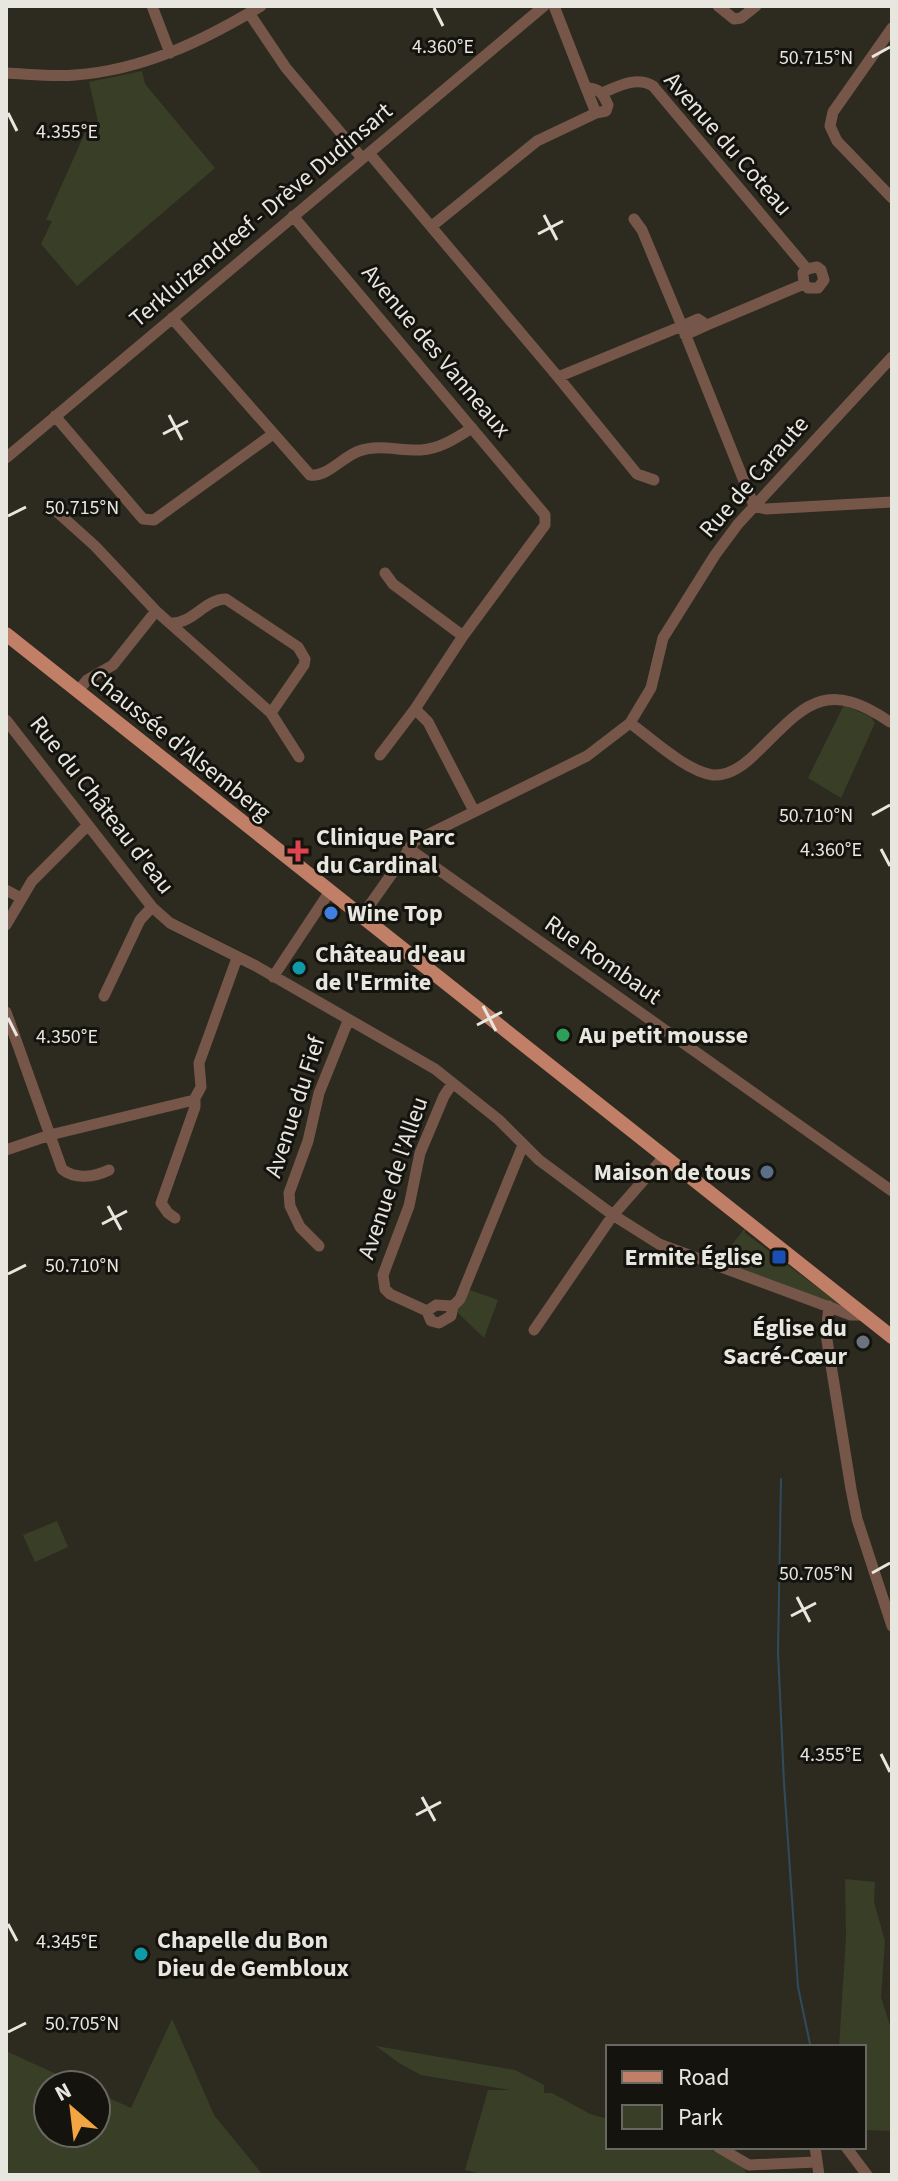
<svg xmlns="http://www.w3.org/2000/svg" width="898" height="2181" viewBox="0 0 898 2181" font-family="'Source Sans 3',sans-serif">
	<rect width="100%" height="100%" fill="#2d2b20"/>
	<path fill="#393f26" d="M142,71L145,84L215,168L77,286L41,244L52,221L46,220L88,126H99L89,82Z
		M844,705L871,717L875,723L841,798L808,778Z
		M745,1228V1233L841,1305L718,1263Z
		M467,1289L498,1300L484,1338L457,1312Z
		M57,1521L68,1547L35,1562L23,1535Z
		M845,1879L875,1882L874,1902L885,1941L881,1997L892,2032V2131L866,2130L864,2047H839L846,1937Z
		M172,2019L214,2115L263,2175H6V2051L80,2085H48V2133H96V2092L131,2108Z
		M376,2046L515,2070L544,2085V2093H552L590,2114L608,2119V2147H705L744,2166L746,2175H485L465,2170L488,2090H510L421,2075L399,2063Z"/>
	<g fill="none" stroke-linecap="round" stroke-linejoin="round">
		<path stroke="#2f4c5f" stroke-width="2" d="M781,1479L778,1652L784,1783L798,1987L810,2044"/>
		<path stroke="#77564a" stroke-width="11" d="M152,6L170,53
			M554,6L586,88
			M718,6L734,19L741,18L756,6
			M249,13L286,68L362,158
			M892,28L833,112L830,126L837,141L892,198
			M6,73C29,74 52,77 75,75C143,70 203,41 261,6
			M586,88C600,88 603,94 608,105L606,111L596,113Z
			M602,93C619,86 636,76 653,86L807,269
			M369,153L558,377L682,326L754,506L766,509L892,502
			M293,216L545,515V525L463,636L415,709L428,722L474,811
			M634,219L642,230L682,326L698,319L707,325L685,335
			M432,226L537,141L596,113
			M172,318L310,475C328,477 342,457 359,451C380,444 399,451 421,450C440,449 456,438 472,428
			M707,325L804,284L808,288H818L824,280L821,270L817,267L807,269L803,273L804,284
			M558,377L637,474L654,480
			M55,416L143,519L154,520L273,434
			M6,458L544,6
			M56,511L95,546L156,611L271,713L299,757
			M385,573L393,584L463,636
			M172,623C194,623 205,599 226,599L298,647L305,659L304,665L271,713
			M78,691L87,680L113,665L156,611
			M6,720L152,907L170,923L256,966L435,1069L499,1120L539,1160L613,1215L659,1244L851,1315H865
			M630,723C652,739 686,771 713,775C728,776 740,768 751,758C801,711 820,674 890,722
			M380,755L415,709
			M408,848L892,1191
			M6,890L21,898
			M362,916L415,841L587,756L630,723L651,688L663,638L715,555L738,524L892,357
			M6,925L32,881L88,825
			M273,977L330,891
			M104,996L140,920L152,907
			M6,1012L62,1169C75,1180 95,1177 109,1170
			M452,1084L444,1096L420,1153L409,1206L383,1275L385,1289L390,1294L427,1311L431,1321L439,1323L451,1316L453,1306L460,1299L523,1145
			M6,1150L50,1135L194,1100L201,1087L199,1063L237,958
			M175,1218L168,1213L161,1203L195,1107V1098
			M319,1246L300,1227L290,1206L289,1193L308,1141L319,1093L348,1021
			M829,1306L826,1334L851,1489L857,1519L892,1626
			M427,1311L436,1305L453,1306
			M534,1330L613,1215L664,1157
			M718,2147L749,2165L816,2162
			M815,2147L819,2175
			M846,2147L867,2175"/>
		<path stroke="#c27f67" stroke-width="14" d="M6,634L892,1337"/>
	</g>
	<path fill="none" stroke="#e7e6df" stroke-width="3" d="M434,8L443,26M872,57L890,47M8,113L17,131M544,215L557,240M538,234L563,221M169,415L182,440M163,434L188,421M8,516L26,507M872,815L890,805M881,849L890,866M483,1006L496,1031M8,1018L17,1036M477,1025L502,1012M108,1206L121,1230M102,1224L127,1211M8,1274L26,1265M872,1573L890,1563M797,1597L810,1622M791,1616L816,1603M881,1754L890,1772M422,1797L435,1821M416,1815L441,1802M8,1924L17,1941M8,2032L26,2023"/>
	<path fill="#e0444e" stroke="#14130e" stroke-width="3" d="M294 839h8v8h8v8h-8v8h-8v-8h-8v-8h8z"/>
	<circle fill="#3f7fe0" stroke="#14130e" stroke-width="3" cx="331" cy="913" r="8"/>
	<g fill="#0f9aa8" stroke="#14130e" stroke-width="3">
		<circle cx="299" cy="968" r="8"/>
		<circle cx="141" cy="1954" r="8"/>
	</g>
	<circle fill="#2e9e5b" stroke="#14130e" stroke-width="3" cx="563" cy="1035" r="8"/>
	<circle fill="#5c6f8a" stroke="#14130e" stroke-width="3" cx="767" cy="1172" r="8"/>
	<rect fill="#1a4fb4" stroke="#14130e" stroke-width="3" x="771" y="1249" width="16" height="16" rx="4"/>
	<circle fill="#6b7280" stroke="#14130e" stroke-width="3" cx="863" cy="1342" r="8"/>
	<g text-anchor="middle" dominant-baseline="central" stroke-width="6" stroke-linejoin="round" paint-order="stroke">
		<g font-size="24" fill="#e7e6df" stroke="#14130e">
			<text transform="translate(728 144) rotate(49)">Avenue du Coteau</text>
			<text transform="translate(261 215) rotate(-40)">Terkluizendreef - Drève Dudinsart</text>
			<text transform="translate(436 351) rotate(50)">Avenue des Vanneaux</text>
			<text transform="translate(754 477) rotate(-49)">Rue de Caraute</text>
			<text transform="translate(180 745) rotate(39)">Chaussée d'Alsemberg</text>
			<text transform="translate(102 805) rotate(52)">Rue du Château d'eau</text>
			<text transform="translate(603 960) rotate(35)">Rue Rombaut</text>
			<text transform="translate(295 1107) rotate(-72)">Avenue du Fief</text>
			<text transform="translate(393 1178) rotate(-71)">Avenue de l'Alleu</text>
		</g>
		<g font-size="24" font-weight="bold" fill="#e7e6df" stroke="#14130e" text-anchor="start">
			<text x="316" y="837">Clinique Parc<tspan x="316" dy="28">du Cardinal</tspan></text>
			<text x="347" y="913">Wine Top</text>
			<text x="315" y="954">Château d'eau<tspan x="315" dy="28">de l'Ermite</tspan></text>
			<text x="579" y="1035">Au petit mousse</text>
			<text x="751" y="1172" text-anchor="end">Maison de tous</text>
			<text x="763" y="1257" text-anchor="end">Ermite Église</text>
			<text x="847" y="1328" text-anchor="end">Église du<tspan x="847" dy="28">Sacré-Cœur</tspan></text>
			<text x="157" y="1940">Chapelle du Bon<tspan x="157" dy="28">Dieu de Gembloux</tspan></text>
		</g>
	</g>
	<g font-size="20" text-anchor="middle" fill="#e7e6df" stroke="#14130e" stroke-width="6" stroke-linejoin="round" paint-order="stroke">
		<text x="443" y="53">4.360°E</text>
		<text x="816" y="64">50.715°N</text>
		<text x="67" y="138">4.355°E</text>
		<text x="82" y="514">50.715°N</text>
		<text x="816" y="822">50.710°N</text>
		<text x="831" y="856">4.360°E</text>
		<text x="67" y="1043">4.350°E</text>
		<text x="82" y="1272">50.710°N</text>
		<text x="816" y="1580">50.705°N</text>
		<text x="831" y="1761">4.355°E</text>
		<text x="67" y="1948">4.345°E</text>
		<text x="82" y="2030">50.705°N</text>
	</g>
	<rect width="898" height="2181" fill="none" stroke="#e7e6df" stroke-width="16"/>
	<rect x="606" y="2045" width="260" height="104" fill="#14130e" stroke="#686762" stroke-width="2"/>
	<rect x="622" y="2071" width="40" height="12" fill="#c27f67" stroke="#686762" stroke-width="2"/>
	<text x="678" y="2085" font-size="24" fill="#e7e6df">Road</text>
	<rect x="622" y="2105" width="40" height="24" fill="#393f26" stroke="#686762" stroke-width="2"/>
	<text x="678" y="2125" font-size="24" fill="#e7e6df">Park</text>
	<g transform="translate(72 2109) rotate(332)"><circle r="38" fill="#14130e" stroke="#686762" stroke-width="2"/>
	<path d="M0-6L14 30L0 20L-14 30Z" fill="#f2a541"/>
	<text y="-12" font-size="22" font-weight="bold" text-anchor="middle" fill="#e7e6df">N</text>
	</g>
</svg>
